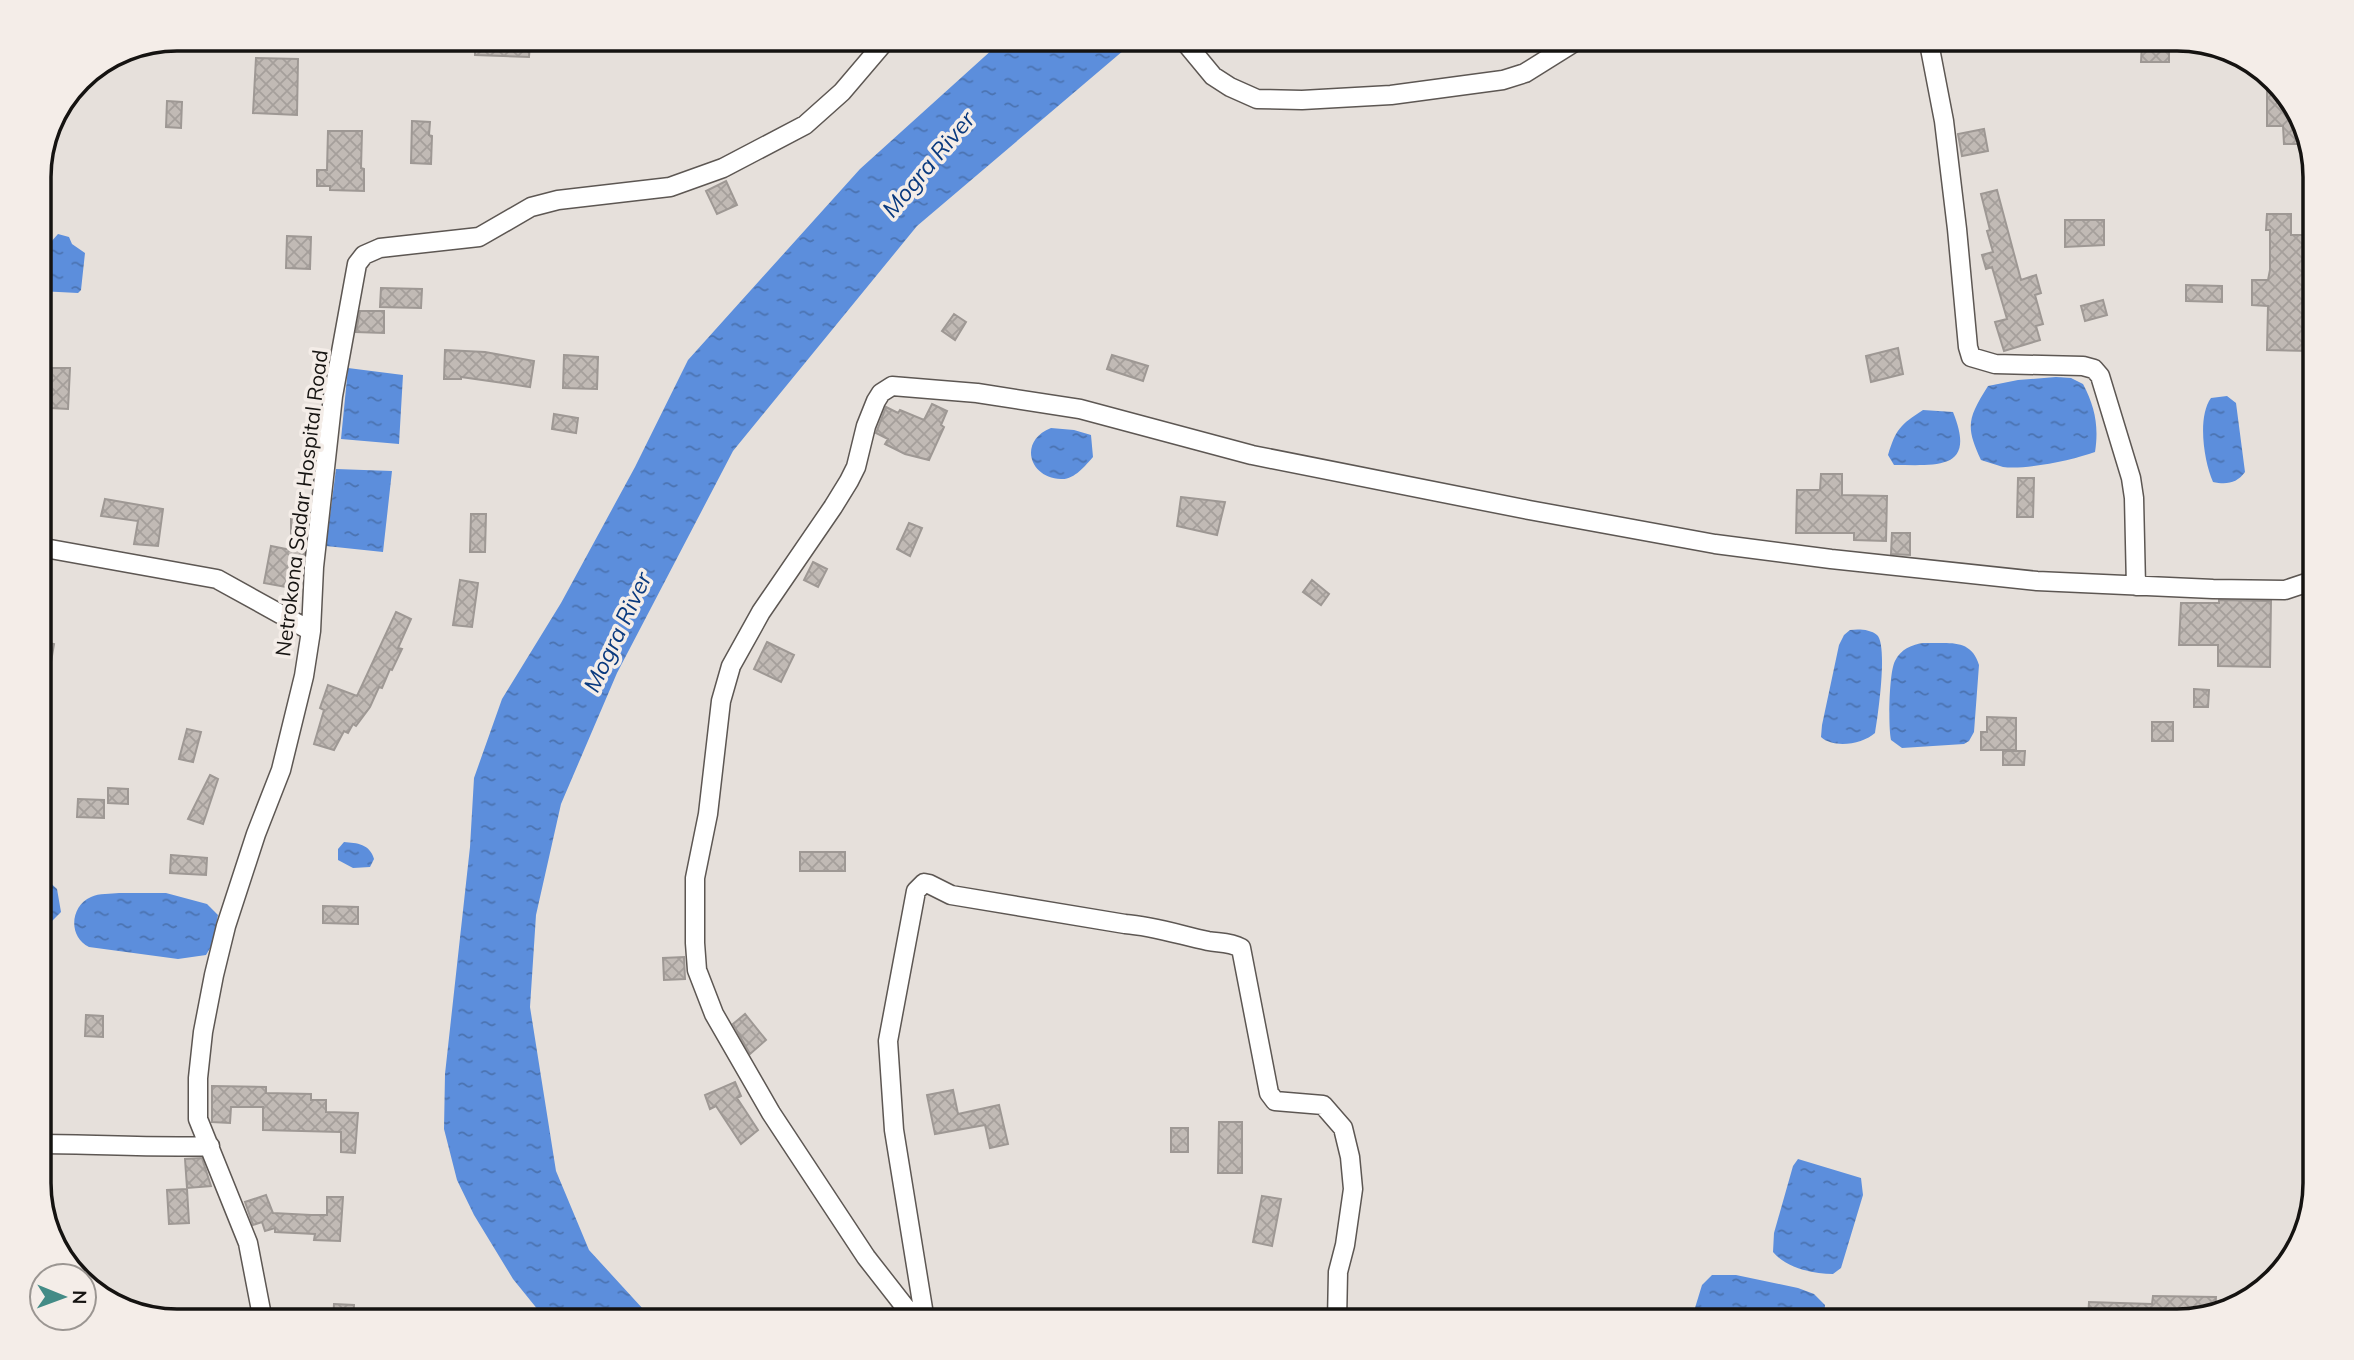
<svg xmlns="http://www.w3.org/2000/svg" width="2354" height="1360" viewBox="0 0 2354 1360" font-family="Mulish,sans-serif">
	<defs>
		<pattern id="water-ripples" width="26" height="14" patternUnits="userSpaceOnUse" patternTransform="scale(1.75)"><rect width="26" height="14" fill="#5c8edc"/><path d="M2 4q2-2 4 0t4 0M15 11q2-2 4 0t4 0" fill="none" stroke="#4b73b1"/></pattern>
		<pattern id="building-cross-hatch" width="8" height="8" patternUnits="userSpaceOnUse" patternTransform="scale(1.75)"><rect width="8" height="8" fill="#c1bab5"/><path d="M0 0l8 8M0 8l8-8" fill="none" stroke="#a59f9b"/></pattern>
	</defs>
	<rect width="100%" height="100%" fill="#e6e0db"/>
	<path fill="url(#water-ripples)" d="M1004,39H1137L917,226L733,451L617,673L561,804L536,915L530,1007L556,1171L589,1250L654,1321H547L513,1279L474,1215L457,1180L444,1129L445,1074L470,847L474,778L502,699L561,603L635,467L688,360L860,169Z
		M58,234L69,237L72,244L85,253L81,290L78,293L39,291V242L50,243Z
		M348,368L403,375L399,444L341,439Z
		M2056,377L2071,378L2083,384C2095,407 2099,426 2095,452C2073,460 2026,470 2003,467C1996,465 1988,462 1981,460C1965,426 1968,418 1988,386L2018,380Z
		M2227,396L2236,403L2245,472C2237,483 2227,485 2213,482C2204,462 2197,417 2211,398Z
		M1923,410L1953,412C1977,471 1937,465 1894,465L1888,455C1896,429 1900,425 1923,410Z
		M1051,428L1074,430L1091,435L1093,457C1085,466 1074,480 1061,479C1029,478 1018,441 1051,428Z
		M336,469L392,471L383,552L326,546Z
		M1850,630C1858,629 1870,629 1877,635C1888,645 1878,716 1875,733C1863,744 1834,749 1821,737L1822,725L1839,645L1844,635Z
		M1923,643C1947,644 1971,637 1979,665L1974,732L1969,741L1964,744L1902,748L1891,740C1888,726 1889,672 1895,661C1901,649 1911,645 1923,643Z
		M344,842C357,843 370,844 374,859L370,867L353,868L338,860V849Z
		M39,877H44L57,889L61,912L52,921L39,926Z
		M119,893H166L207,904L218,915L212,945L206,955L178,959L89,947C68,937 70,906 91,897C99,893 111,894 119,893Z
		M1798,1159L1861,1178L1863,1195L1841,1268L1833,1274C1813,1274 1786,1268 1773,1252L1774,1233L1793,1166Z
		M1712,1275H1736L1798,1288L1814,1294L1825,1305L1824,1321H1691L1702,1285Z"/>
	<path fill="url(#building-cross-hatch)" stroke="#9e9894" stroke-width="2" d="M475,38H499L498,42L530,43L529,57L475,55Z
		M2142,43L2169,44V62H2141Z
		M256,58L298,59L297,115L253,113Z
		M2267,76L2292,100L2301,125L2300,144H2284L2283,126H2267Z
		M167,101L182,102L181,128L166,127Z
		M412,121L430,122L429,135L432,136L431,164L411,163Z
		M1984,129L1988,151L1962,156L1958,134Z
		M328,131H362L361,168L364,169V191L330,190V186H317V170H327Z
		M726,181L737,205L717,214L706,191Z
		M1997,190L2021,280L2036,275L2041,293L2035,295L2043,324L2036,326L2040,340L2004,351L1995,322L2007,319L1992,267L1986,269L1982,255L1993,252L1987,231L1990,230L1981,194Z
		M2267,214H2291V235H2308L2309,283H2312L2311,351L2267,350L2268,306L2252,305V280H2268L2270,270V230H2266Z
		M2065,220H2104V245L2065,247Z
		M287,236L311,237L310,269L286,268Z
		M2186,285L2222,286V302L2186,301Z
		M381,288L422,289L421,308L380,307Z
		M2103,300L2107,315L2085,321L2081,306Z
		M360,311H384V333L356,332Z
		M954,314L966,322L955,340L942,331Z
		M1898,348L1903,374L1871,382L1866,356Z
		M445,350L485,352L534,361L530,387L461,377V379H444Z
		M564,355L598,357L597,389L563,388Z
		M1112,355L1148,366L1143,381L1107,369Z
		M52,368H70L68,409L51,408Z
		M932,404L947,411L941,425L944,427L929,460L905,454L885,444L888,439L876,433L886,407L898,413L900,410L924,420Z
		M554,414L578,418L576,433L552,429Z
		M1821,474H1842V495L1887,496L1886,541L1854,540V533H1796L1797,490H1820Z
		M2018,478H2034L2033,517H2017Z
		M1181,497L1225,502L1217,535L1177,526Z
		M105,499L163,509L158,546L134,544L138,521L101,516Z
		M471,514H486L485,552H470Z
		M291,519H308L302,573L295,572L292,588L264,583L271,546L291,550Z
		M909,523L922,528L910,556L897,549Z
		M1892,533H1910V555L1891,554Z
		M813,562L827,569L818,587L804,580Z
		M460,580L478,583L472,627L453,625Z
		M1312,580L1329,594L1321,605L1303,592Z
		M2219,600L2271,601L2270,667L2218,666V645H2179L2181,603H2219Z
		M396,612L411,619L398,648L402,649L392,670L390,669L382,688L379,687L370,707L356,726L353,724L348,733L344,731L334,750L314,744L324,710L320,708L328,685L357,696Z
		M39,641L54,644L47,686L39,685Z
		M767,642L794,655L781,682L754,669Z
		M2194,689L2209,690L2208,707H2194Z
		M1987,717L2016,718V750H1981V732H1987Z
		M2152,722H2173V741H2152Z
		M187,729L201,732L193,762L179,759Z
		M2003,751H2025L2024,765H2003Z
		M210,775L218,779L203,824L188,819Z
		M108,788L128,789V804L108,803Z
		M78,799L104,800V818L77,817Z
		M800,852H845V871H800Z
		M171,855L207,858L206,875L170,873Z
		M323,906L358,907V924L323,923Z
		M684,957L685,979L664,980L663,958Z
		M745,1014L766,1040L750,1054L733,1024Z
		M86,1015L103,1016V1037L85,1036Z
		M735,1082L741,1096L737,1098L758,1130L741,1144L716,1106L710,1109L705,1095Z
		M212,1086L266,1087V1093L311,1094V1100H326V1112L358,1113L355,1153L341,1152V1132L263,1130V1107H231L230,1123L212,1122Z
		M953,1090L958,1114L999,1105L1008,1144L990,1148L985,1125L935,1134L927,1095Z
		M1219,1122H1242V1173H1218Z
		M1171,1128H1188V1152H1171Z
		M202,1158L211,1186L187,1188L185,1159Z
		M187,1189L189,1223L169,1224L167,1190Z
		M266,1195L273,1213L311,1215H327V1197H343L340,1241L314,1240L315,1234L275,1232V1228L265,1231L262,1222L253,1225L245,1202Z
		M1262,1196L1281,1199L1272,1246L1253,1242Z
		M2153,1296L2216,1297L2215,1311L2178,1321H2088L2089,1302L2152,1304Z
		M334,1304L354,1305L353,1321H333Z"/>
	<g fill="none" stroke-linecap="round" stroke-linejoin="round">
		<defs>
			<path id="minor" d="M1928,38L1944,121L1957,229L1968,347L1971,357L1995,364L2083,366L2094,369L2100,376L2131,478L2134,498L2136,586
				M1184,41L1213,76L1230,87L1257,99L1302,100L1391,95L1503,80L1525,73L1581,38
				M39,547L217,579L311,631
				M39,1144C96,1144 153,1148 210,1146
				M263,1321L248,1243L198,1119V1078L203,1032L214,975L226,926L256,834L281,770L304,676L311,631L314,567L333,396L357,264L364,255L380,248L479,237L531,207L558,200L670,187L723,168L805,125L842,92L888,38
				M916,1321L866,1257L771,1113L714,1014L697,970L695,943V878L708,814L721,701L731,666L761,612L833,507L849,481L856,467L866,426L876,401L881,393L892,386L977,393L1080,409L1252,455L1529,510L1715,544L1831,559L2037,581L2213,589L2285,590L2315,580
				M925,1321L894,1130L888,1041L916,891L924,883L929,884L951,895L1125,924C1153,926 1180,935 1208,941C1219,943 1230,942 1241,948L1269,1093L1275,1101L1323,1105L1343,1128L1350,1157L1353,1189L1345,1245L1338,1272L1337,1321"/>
		</defs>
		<use href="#minor" stroke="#5d5753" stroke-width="21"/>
		<use href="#minor" stroke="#fff" stroke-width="18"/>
	</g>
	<g text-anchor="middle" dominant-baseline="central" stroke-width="7" stroke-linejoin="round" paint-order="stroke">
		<g font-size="21" fill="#151311" stroke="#f4ede8">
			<text transform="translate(301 503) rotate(-83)">Netrokona Sadar Hospital Road</text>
		</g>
		<g font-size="23" font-style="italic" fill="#09397e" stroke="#f4ede8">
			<text transform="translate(928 164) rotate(-50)">Mogra River</text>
			<text transform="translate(617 632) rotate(-65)">Mogra River</text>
		</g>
	</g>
	<path d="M0 0H2354V1360H0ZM177 51H2177A126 126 0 0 1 2303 177V1183A126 126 0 0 1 2177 1309H177A126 126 0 0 1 51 1183V177A126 126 0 0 1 177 51Z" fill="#f4ede8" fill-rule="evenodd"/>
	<path fill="none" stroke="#151311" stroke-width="3.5" d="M177 51H2177A126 126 0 0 1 2303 177V1183A126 126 0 0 1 2177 1309H177A126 126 0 0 1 51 1183V177A126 126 0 0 1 177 51Z"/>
	<g transform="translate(63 1297) rotate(91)"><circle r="33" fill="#f4ede8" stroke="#9b9692" stroke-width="2"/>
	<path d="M0-5L12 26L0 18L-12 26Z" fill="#438b86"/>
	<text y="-10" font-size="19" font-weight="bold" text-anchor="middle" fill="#151311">N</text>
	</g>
</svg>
